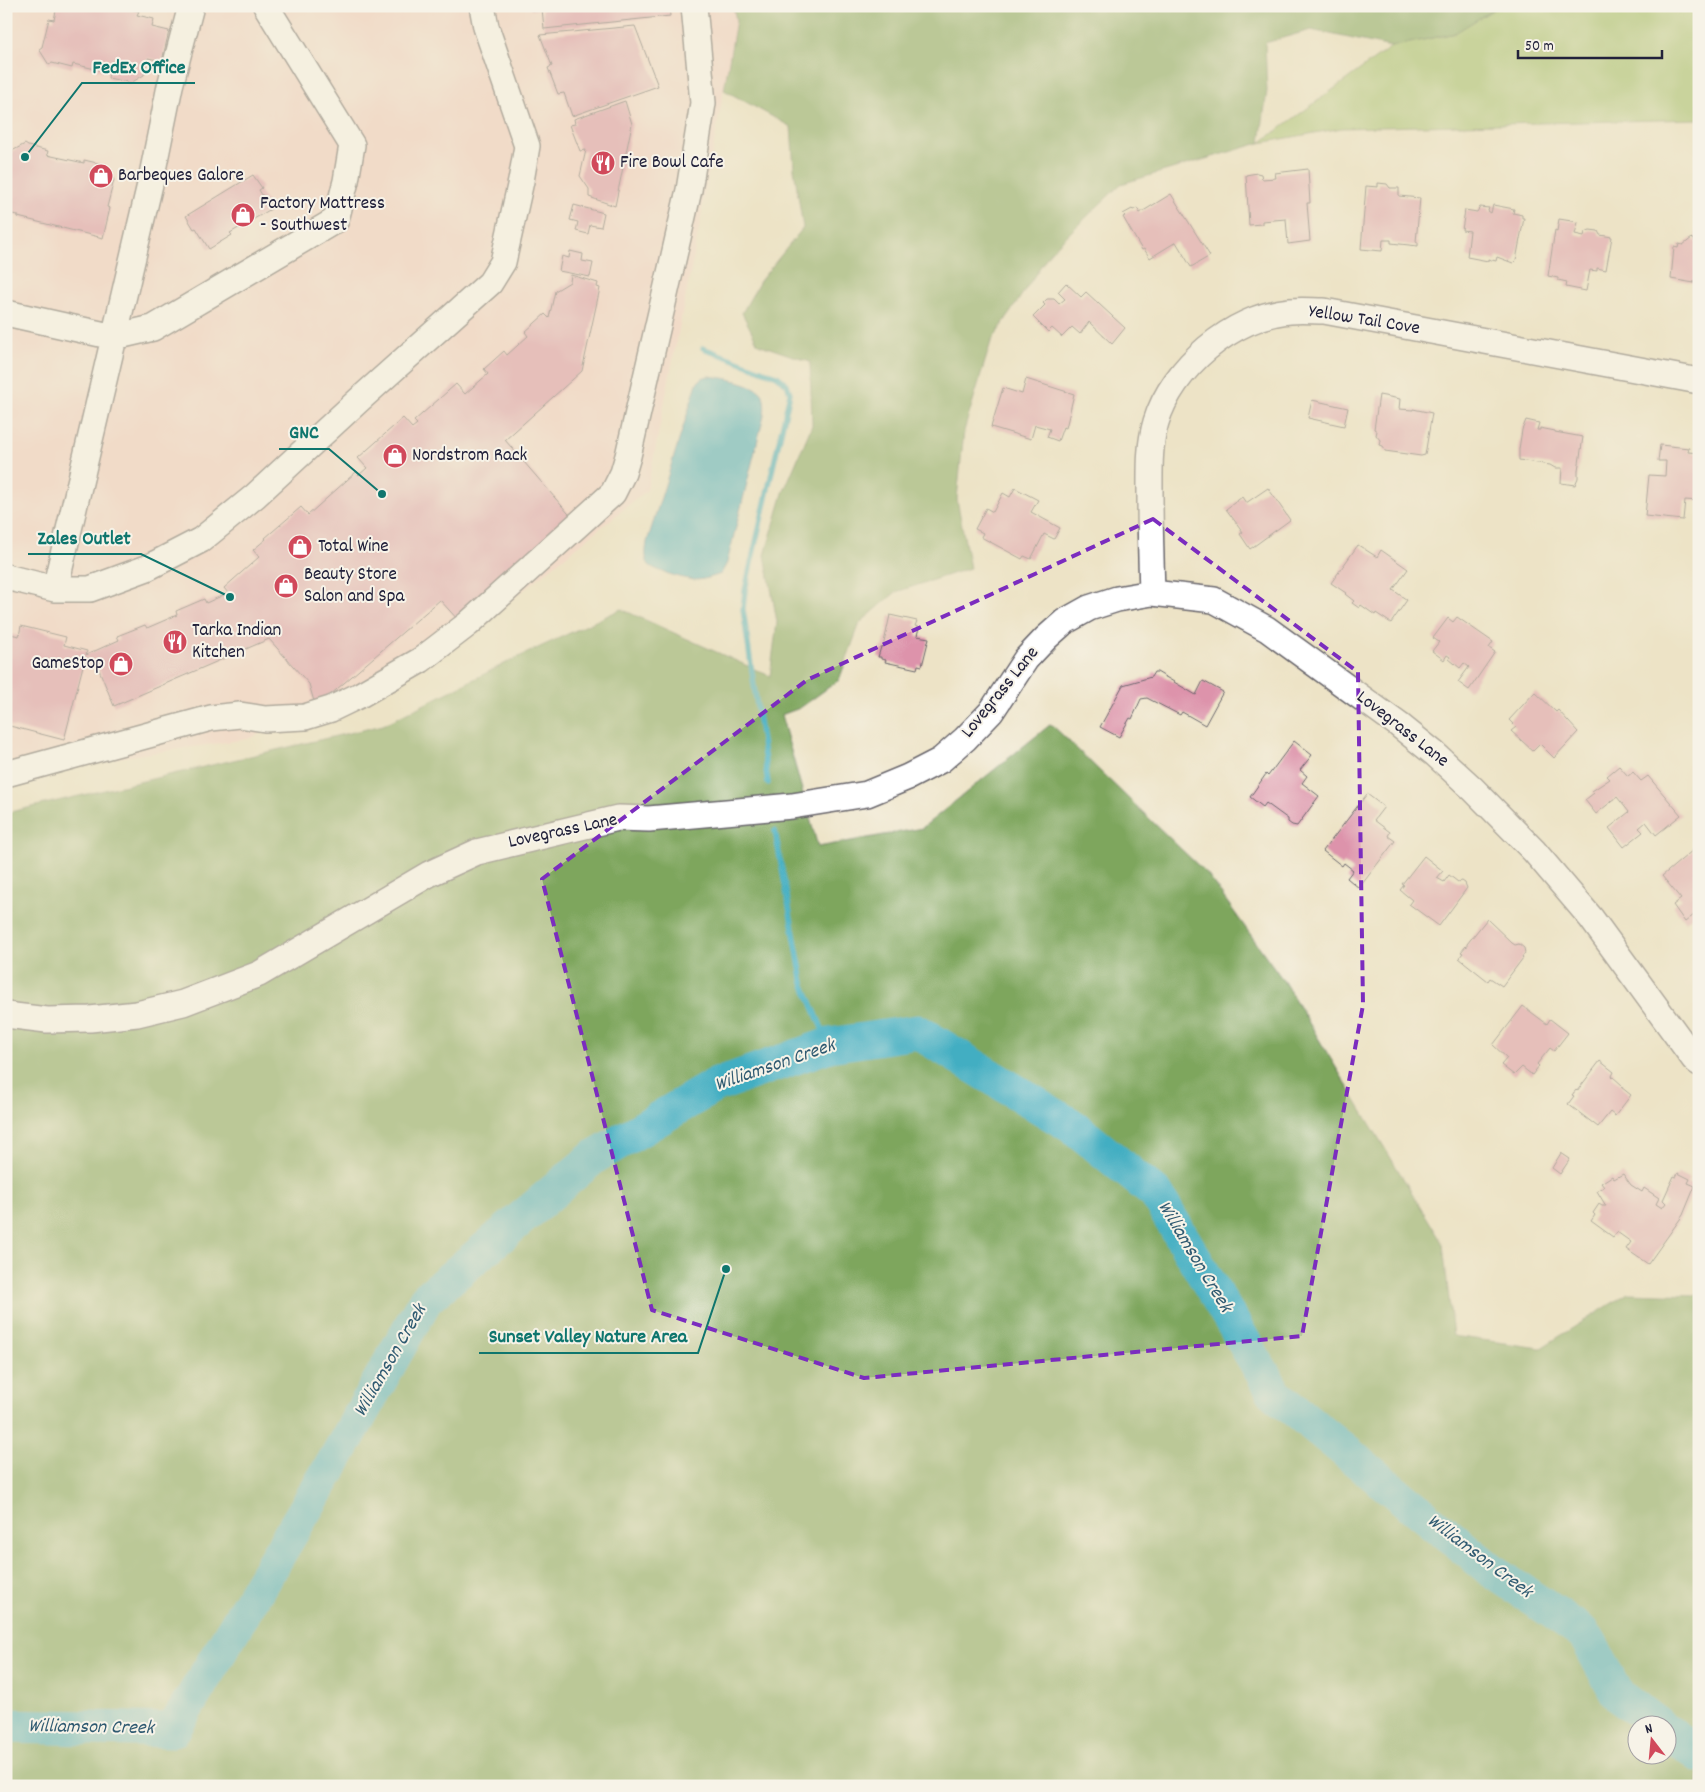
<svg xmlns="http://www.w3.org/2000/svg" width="1705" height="1792" viewBox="0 0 1705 1792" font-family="Dekko,sans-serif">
	<rect width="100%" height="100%" fill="#f7f3e8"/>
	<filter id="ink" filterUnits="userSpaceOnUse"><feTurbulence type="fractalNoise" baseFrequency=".02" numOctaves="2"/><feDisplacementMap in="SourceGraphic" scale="10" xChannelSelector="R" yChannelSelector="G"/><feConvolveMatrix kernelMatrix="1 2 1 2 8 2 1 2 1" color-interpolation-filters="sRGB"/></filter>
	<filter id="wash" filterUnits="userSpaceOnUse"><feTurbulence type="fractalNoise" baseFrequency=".0096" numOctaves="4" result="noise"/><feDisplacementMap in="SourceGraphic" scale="20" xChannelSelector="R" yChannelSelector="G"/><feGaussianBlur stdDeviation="1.12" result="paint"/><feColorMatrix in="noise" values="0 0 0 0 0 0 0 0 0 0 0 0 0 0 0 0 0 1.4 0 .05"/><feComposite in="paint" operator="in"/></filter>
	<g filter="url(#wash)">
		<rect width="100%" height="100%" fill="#ede3c6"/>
		<path fill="#f7d0ca" d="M6,6H734L736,20L697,239L647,490L477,628L248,739L6,774Z"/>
		<path fill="#9ebf69" stroke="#607052" d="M1415,6H1699V119L1342,128L1260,143L1391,47L1455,33Z"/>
		<path fill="#7ea65d" stroke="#50644c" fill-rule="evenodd" d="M733,6H1499L1455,33L1391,47L1311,30L1265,43L1267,91L1260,143L1121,184L1050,252L991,342L964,431L957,499L970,568L896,592L860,623L839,680L800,708L781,715L818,847L922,828L1051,724L1207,874L1283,980L1443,1244L1453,1336L1541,1348L1628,1293L1699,1295V1786H6V813L383,725L510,661L621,609L770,676L777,622L765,555L783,493L812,425L810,362L758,344L742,313L760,281L803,228L794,169L791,127L724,90L736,20ZM1638,1724H1668V1754H1638Z"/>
		<path fill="#43aec2" stroke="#32687e" d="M708,376C721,377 757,383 763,395C765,402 765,409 764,415L727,563L721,574C713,577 703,580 694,580C685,579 655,571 649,565C644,558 646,550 647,542L697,383L702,378Z"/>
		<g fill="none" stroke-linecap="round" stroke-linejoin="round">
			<path stroke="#43aec2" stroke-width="5.5" d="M703,348L777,376L787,384L790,393L745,590L743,609L768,783
				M775,831L803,983L829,1045"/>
			<path stroke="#43aec2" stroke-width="35" d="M6,1726L173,1730L332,1465L426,1299L594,1157L714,1086L829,1045L918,1032L1075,1128L1156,1194L1275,1394L1491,1570L1584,1633L1617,1694L1658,1724
				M1668,1732L1699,1755"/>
		</g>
		<g id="blocks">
			<path fill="#dd93ab" d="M57,6H117L139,11L137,15L154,19L152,27L169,31L162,61L148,58L144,75L129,84L128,82L108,78L109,72L73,64L72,68L52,63L49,65L39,49L42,47L49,19L54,20Z
				M530,6H669L670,16L544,29L542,8L531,10Z
				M635,26L658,86L572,116L564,93L558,94L548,68L552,66L540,35Z
				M625,101L632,124L615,206L589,197V189L580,176L586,150L580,151L570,125L575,124L574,119Z
				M25,144L28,146L48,151L47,155L84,163V160L106,165L114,180L107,207L110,208L103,238L18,217V215L6,213V191L8,184H6V178L12,156L10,152Z
				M1308,169L1310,203H1307L1310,241L1288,244L1286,219L1262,221V224L1249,225L1246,175L1257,173L1261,174L1262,179L1276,178L1275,173Z
				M253,175L262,188L259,190L271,209L230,233L232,235L209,249L196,228L194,229L186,216Z
				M1378,183L1387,184L1390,188H1399V196L1420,198L1416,242H1418V246L1391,243V240H1383L1382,251L1361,249L1366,186L1378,187Z
				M1171,194L1210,256L1191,267L1176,242L1150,258L1144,249L1142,250L1123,217L1125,216L1123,214L1132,209L1133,210L1137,208L1140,213Z
				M574,205L604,213L601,227L590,225L588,234L576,231L578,222L570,220Z
				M1493,205L1514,209L1513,213L1522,215V218H1524L1516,260L1513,263L1497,257L1496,261L1488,259V261L1467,257L1470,231L1462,230L1465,210L1477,212L1480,207L1489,208L1488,211L1491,213Z
				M1559,219L1578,222L1575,234L1584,236L1585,232L1590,230L1598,231L1600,235L1612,237L1606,270L1597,268V271L1590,270L1586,291L1566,287L1567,282L1558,280V278L1548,276L1555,230L1557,231Z
				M1696,232H1699V282L1694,281V283L1671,279L1674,247L1678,248L1679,244L1683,245L1692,238L1696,242Z
				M570,251L583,254L582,261L593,263L590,277L559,271L562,256L569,258Z
				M571,275L598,283L597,287L600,288L582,371L505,440L574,520L459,621L440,600L322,702L315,705L309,684L269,639L114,706L95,660L85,658L64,740L6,725V633L19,636L21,626L66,637L64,645L87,651L86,655L119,640L117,636L145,625L147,628L177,615L176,611L204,599L206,603L228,593L224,588L259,557L253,550L266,539L265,538L301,507L308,515L356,472L359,475L367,468L358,458L403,418L412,428L417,424L414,421L456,384L465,394L488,374L484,369L504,351L507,355L528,336L525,332L545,314L549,318L555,291L570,282Z
				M1066,283L1081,297L1086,292L1125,328L1112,344L1089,322L1080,334L1072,327L1062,337L1052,328L1048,332L1033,317L1045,305L1043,303L1047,299H1054L1059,304L1065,299L1058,292Z
				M1026,379L1074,394L1066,428L1063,427L1058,441L1047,437L1050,429L1035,425L1031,439L991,427L1003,388L1022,394Z
				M1379,395L1400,399L1399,409L1413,410V409L1432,413L1425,455L1421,456L1385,451L1383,446L1379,445L1380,440L1376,435L1377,431L1374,429Z
				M1312,400L1348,408L1344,426L1308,418Z
				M1526,420L1539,423L1537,430H1540V428L1555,431V432L1583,437L1578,470V478L1575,485L1561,483L1562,468H1555L1550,465L1519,460V449L1522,430Z
				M1660,445L1689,448L1688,452L1699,453V501L1685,500L1683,520L1645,516L1649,475L1665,476L1666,461H1658Z
				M1015,488L1038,500L1031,512L1060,528L1054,539L1044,534L1031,559L1024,556L1022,559L981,537L983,533L975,529L986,508L993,512L1003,493L1010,497Z
				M1268,488L1290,520L1250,549L1240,534L1243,532L1226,509L1242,497L1246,503Z
				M1358,545L1377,557L1381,550L1408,569L1393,590L1407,600L1391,623L1376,613L1375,615L1361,605L1359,608L1352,603L1354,601L1345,594L1346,593L1331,583Z
				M890,615L917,621L915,626L919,627L917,636L929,638L922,666L918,665L917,669L885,662L886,660L881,659V657H878L881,647H883Z
				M1457,617L1493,642L1489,648L1495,652L1469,690L1458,682L1469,667L1464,663L1460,668L1449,659L1450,657L1447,655L1444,660L1432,651L1439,642L1433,638L1448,618L1453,622Z
				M1154,672H1157L1196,695L1203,681L1223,692L1205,725L1182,712L1180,715L1147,698L1141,699L1132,719L1130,718L1119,737L1100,727L1123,685L1151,677Z
				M1535,692L1556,712L1558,710L1578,732L1554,758L1540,744L1533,751L1511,731L1516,727L1509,720Z
				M1294,741L1312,755L1300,770L1307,776L1302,783L1319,796L1297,826L1292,825L1288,822V819L1266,803L1263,807L1250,797L1266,774L1268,776Z
				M1619,766L1628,776L1633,772L1641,781L1648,776L1681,815L1656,835L1646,822L1639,828L1643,832L1624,847L1609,828L1629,812L1617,797L1596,814L1585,800L1594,793L1592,791L1610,779L1607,776Z
				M1367,794L1384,807L1374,820L1390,832L1388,836L1395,841L1359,888L1347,878L1353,870L1344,863L1342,866L1323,851Z
				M1699,845V911L1685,922L1673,905L1681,899L1662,876Z
				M1424,856L1443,871L1437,878L1444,882L1449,875L1458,882L1462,881L1465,883L1467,888L1439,926L1409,904L1412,900L1400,890L1404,885L1402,884Z
				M1487,919L1512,943L1515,945L1519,944L1524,948L1525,953L1522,957L1523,958L1502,986L1490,978L1488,981L1459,958L1463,953L1461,952L1466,946L1467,947V944Z
				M1523,1006L1547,1024L1550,1019L1568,1033L1554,1051L1550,1048L1537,1064L1539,1066L1532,1075L1522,1067L1514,1075L1501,1065L1507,1058L1493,1045Z
				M1600,1061L1614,1072L1612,1076L1623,1086L1621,1087L1631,1095L1615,1116L1610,1112L1598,1127L1568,1104L1574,1096L1572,1095L1576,1090L1577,1091Z
				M1561,1153L1570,1159L1560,1174L1552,1168Z
				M1678,1173L1690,1179L1688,1183L1695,1186L1683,1215L1648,1264L1626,1249L1631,1242L1617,1232L1613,1237L1591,1221L1595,1215L1593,1213L1599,1204L1602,1206H1606L1597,1191L1604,1187L1601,1183L1612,1176L1614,1179L1623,1174L1631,1185L1642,1192L1644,1188L1659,1198L1656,1204L1662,1208L1666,1203L1663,1200L1674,1176L1676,1177Z"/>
		</g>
	</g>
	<g filter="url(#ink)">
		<use href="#blocks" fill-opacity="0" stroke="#69666c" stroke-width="1"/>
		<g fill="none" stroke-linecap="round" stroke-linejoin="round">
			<defs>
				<path id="minor" d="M6,313L114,337L153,328L336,220L346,181L352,145L266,6
					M6,577L55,589H90L147,568L201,540L255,496L359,400L490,283L503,262L521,181L527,146L486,27L482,6
					M55,589L151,180L170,86L191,6
					M1152,593C1151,560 1150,527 1150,494C1150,470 1149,445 1156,422C1172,368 1232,316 1290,311C1301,310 1313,311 1324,311L1699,381
					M6,774L211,718L240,715L265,719L305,717L331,709L360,695L421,660L468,624L613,493L623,473L628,456L689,190L703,103L694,6
					M6,1015L47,1020L90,1019L137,1014L183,1003L259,974L429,874L477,852L618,818L649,819L792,806L867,794L908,777L941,760L965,739L991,712L1026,659L1046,638L1064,622L1089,608L1117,599L1152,593L1214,600L1267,629L1399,725L1435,754L1473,789L1534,851L1591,918L1694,1059L1699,1063"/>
			</defs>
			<use href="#minor" stroke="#69666c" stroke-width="28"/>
			<use href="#minor" stroke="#fff" stroke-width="25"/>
		</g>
	</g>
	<path d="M0 0H1705V1792H0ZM1153,519L1358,672L1363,1005L1302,1336L864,1378L652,1310L542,879L807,680Z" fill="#ede3c6" fill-opacity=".55" fill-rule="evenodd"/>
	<path fill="none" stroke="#7b2cbf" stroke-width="4" stroke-dasharray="10 6" stroke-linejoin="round" d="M1153,519L1358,672L1363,1005L1302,1336L864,1378L652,1310L542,879L807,680Z"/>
	<defs>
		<symbol id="restaurant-disc" viewBox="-11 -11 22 22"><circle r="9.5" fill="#d1495b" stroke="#f7f3e8"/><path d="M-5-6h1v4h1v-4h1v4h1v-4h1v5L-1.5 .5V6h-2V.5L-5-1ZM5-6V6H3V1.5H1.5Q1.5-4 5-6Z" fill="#fff"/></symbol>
		<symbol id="shop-disc" viewBox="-11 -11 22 22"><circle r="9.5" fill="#d1495b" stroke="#f7f3e8"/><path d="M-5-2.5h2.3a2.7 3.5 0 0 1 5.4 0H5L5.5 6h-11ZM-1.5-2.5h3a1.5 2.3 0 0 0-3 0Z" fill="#fff"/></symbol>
	</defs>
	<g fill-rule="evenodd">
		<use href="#restaurant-disc" x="589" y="149" width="28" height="28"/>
		<use href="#shop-disc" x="87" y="162" width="28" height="28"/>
		<use href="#shop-disc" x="229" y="201" width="28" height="28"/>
		<use href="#shop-disc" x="381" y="442" width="28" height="28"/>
		<use href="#shop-disc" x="286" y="533" width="28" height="28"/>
		<use href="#shop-disc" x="272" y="572" width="28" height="28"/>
		<use href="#restaurant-disc" x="161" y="628" width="28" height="28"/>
		<use href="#shop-disc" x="107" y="650" width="28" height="28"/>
	</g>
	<g text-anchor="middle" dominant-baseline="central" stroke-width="4" stroke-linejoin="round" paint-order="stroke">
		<g font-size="19" fill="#22223b" stroke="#f7f3e8" text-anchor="start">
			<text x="620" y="163">Fire Bowl Cafe</text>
			<text x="118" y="176">Barbeques Galore</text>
			<text x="260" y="204">Factory Mattress<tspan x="260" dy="22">- Southwest</tspan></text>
			<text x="412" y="456">Nordstrom Rack</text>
			<text x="318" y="547">Total Wine</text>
			<text x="304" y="575">Beauty Store<tspan x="304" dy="22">Salon and Spa</tspan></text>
			<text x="192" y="631">Tarka Indian<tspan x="192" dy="22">Kitchen</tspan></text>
			<text x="104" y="664" text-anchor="end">GameStop</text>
		</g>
		<g font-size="19" fill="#22223b" stroke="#f7f3e8">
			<text transform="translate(1364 321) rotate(9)">Yellow Tail Cove</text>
			<text transform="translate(1001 693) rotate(-51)">Lovegrass Lane</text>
			<text transform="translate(1402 730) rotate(38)">Lovegrass Lane</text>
			<text transform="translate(563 832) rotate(-12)">Lovegrass Lane</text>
		</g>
		<g font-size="20" font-style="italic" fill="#2f5a71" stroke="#f7f3e8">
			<text transform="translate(775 1066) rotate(-19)">Williamson Creek</text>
			<text transform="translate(1194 1257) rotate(59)">Williamson Creek</text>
			<text transform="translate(391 1361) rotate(-60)">Williamson Creek</text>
			<text transform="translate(1479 1557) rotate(37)">Williamson Creek</text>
			<text transform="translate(91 1728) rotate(1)">Williamson Creek</text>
		</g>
	</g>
	<path fill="none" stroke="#0f766e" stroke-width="2" d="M25 157L82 83H195M382 494L329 449H279M230 597L141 554H28M726 1269L698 1353H479"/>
	<g fill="#0f766e" stroke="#f7f3e8" stroke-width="2">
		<circle cx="25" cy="157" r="5"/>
		<circle cx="382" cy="494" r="5"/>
		<circle cx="230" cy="597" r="5"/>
		<circle cx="726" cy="1269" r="5"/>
	</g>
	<g font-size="20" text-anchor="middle" font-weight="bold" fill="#0f766e" stroke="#f7f3e8" stroke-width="4" stroke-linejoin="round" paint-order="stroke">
		<text x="139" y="73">FedEx Office</text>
		<text x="304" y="438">GNC</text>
		<text x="84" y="544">Zales Outlet</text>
		<text x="588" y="1342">Sunset Valley Nature Area</text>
	</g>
	<rect width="1705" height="1792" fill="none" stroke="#f7f3e8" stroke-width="25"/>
	<g transform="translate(1652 1740) rotate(344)"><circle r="24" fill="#f7f3e8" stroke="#a29fa3"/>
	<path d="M0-4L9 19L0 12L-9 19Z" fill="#d1495b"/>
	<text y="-8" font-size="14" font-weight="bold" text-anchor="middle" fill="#22223b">N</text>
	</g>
	<path d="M1518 50v8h144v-8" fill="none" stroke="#22223b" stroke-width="2.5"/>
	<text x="1525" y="50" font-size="15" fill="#22223b" stroke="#f7f3e8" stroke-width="4" paint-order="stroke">50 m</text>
</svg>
